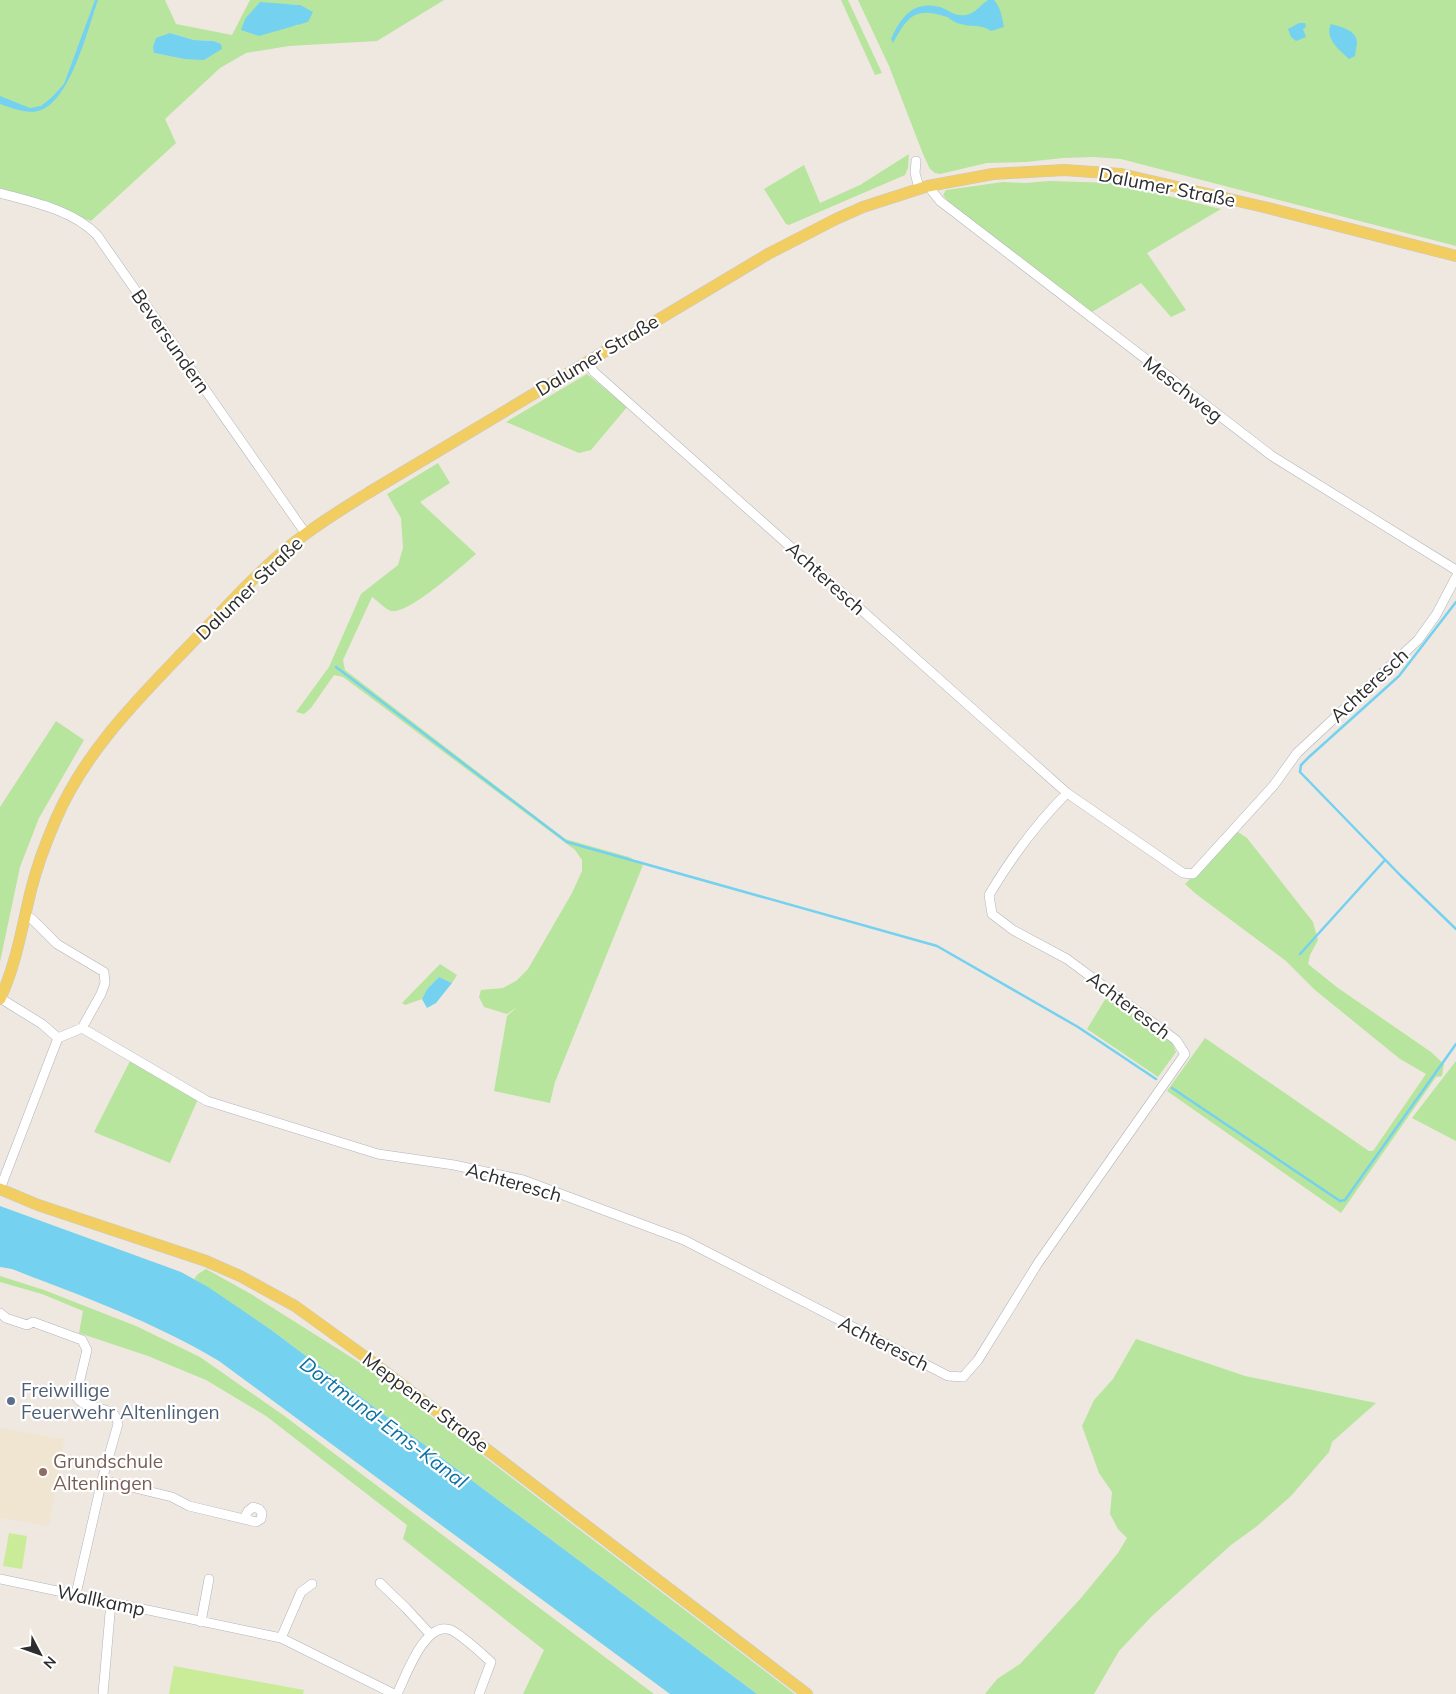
<svg xmlns="http://www.w3.org/2000/svg" width="1456" height="1694" viewBox="0 0 1456 1694" font-family="Mulish,sans-serif">
	<rect width="100%" height="100%" fill="#eee8e0"/>
	<path fill="#f0e5d0" d="M0,1428L64,1439L49,1526L0,1518Z"/>
	<path fill="#b7e59d" fill-rule="evenodd" d="M0,0H165L176,24L232,35L250,0H444L377,41L289,46L246,53L220,68L165,119L176,143L91,221L45,204L0,190ZM286,4L300,5L299,25L284,28ZM170,33L194,40L214,41L221,44L184,59L154,53Z
		M841,0H848L882,73L875,75Z
		M858,0H1456V246L1121,159L1093,157L1063,158L1026,162L987,163L940,174L935,173L930,169L923,154L889,66Z
		M909,154L908,168L905,175L789,225L786,224L764,189L804,165L820,203L860,185Z
		M1049,181L1116,183L1221,209L1147,253L1186,310L1171,317L1141,283L1092,312L949,202L943,195L946,190L1003,182L1025,183Z
		M587,374L627,407L591,450L579,453L506,422Z
		M438,463L450,483L420,502L476,554C462,566 408,615 391,611C385,609 378,601 372,597L343,660L345,670L565,839L629,857L643,865L555,1082L550,1103L494,1091L507,1016L517,1007L507,1014L484,1007L479,997L481,990L503,988L516,981L528,969L572,893L582,871V860L575,850L343,677L334,675L311,708L304,714L296,712L329,667L361,594L398,565L403,548L401,518L387,494Z
		M56,721L84,740L39,818L20,867L0,962V807Z
		M1238,832L1247,838L1313,922L1318,940L1310,955L1308,964L1338,988L1431,1052L1444,1064L1442,1076L1436,1077L1341,1213L1167,1091L1205,1038L1369,1151H1373L1426,1074L1400,1059L1315,990L1286,961L1196,894L1185,884Z
		M440,964L457,975L452,983L439,977L427,989L422,999L405,1005L402,1003Z
		M1106,998L1114,999L1172,1042L1176,1052L1158,1077L1087,1029Z
		M130,1061L198,1099L170,1163L94,1132Z
		M1456,1061V1141L1412,1118Z
		M206,1269L251,1294L365,1366L795,1694H757L270,1329L194,1279L198,1274Z
		M0,1276L44,1290L136,1326L200,1357L283,1415L654,1694H523L544,1650L403,1539L407,1525L266,1416L206,1380L148,1356L79,1333L83,1311L42,1294L0,1282Z
		M1136,1339L1245,1376L1376,1403L1332,1442L1329,1452L1291,1496L1256,1527L1231,1545L1152,1616L1119,1651L1094,1694H985L997,1679L1020,1664L1081,1598L1118,1553L1127,1538L1118,1529L1110,1514L1112,1492L1099,1473L1082,1426L1094,1400L1113,1379Z"/>
	<path fill="#caec99" d="M9,1533L27,1536L22,1569L3,1566Z
		M174,1666L304,1690L303,1694H169Z"/>
	<path fill="#74d1f0" d="M95,0H98C88,28 71,99 41,110C29,115 11,108 0,104V96L30,108L41,106L52,97L64,84Z
		M988,0H994C1001,8 1002,17 1004,27L991,31C982,24 971,27 961,24C955,23 952,20 947,17C945,16 942,16 940,15C912,7 905,22 893,43L891,39C901,17 913,0 940,7C949,10 955,17 966,15C976,13 980,5 988,0Z
		M260,2L300,5L313,12L308,22L259,36L241,30L245,19Z
		M1299,23H1305L1306,27L1303,29L1306,37L1296,41L1291,37L1288,29Z
		M1331,24C1341,27 1357,30 1357,43C1357,47 1355,51 1355,56L1349,59C1339,50 1324,38 1331,24Z
		M170,33L194,40L214,41L221,44L222,49L204,60L184,59L154,53L153,47L156,38Z
		M439,977L452,983L436,1003L427,1008L422,999L427,989Z
		M0,1206L181,1272L208,1287L270,1329L757,1694H670L219,1361C152,1321 84,1297 12,1269L0,1267Z"/>
	<g fill="none" stroke-linecap="round" stroke-linejoin="round">
		<path stroke="#74d1f0" stroke-width="2.5" d="M1456,602L1399,676L1309,757L1301,765L1300,772L1401,876L1456,929
			M336,667L567,842L937,946L1078,1027L1156,1079
			M1300,954L1385,860
			M1172,1088L1340,1201L1345,1200L1456,1044"/>
		<defs>
			<path id="minor" d="M916,161L915,173L919,188
				M928,186L940,201L1272,456L1456,570
				M0,193C32,202 73,210 97,235L306,534
				M587,362L594,372L1067,793L1183,873L1193,874L1274,785L1297,753L1418,640L1436,615L1456,577
				M25,915L32,919L57,944L104,972L105,983L101,994L82,1028L58,1038
				M0,998L42,1024L58,1038L0,1189
				M82,1028L207,1101L378,1154L454,1165L523,1180L684,1240L948,1376L963,1377L978,1360L1038,1263L1185,1054L1176,1040L1067,959L1013,930L992,914L989,895C1011,858 1036,824 1067,793
				M0,1313L6,1318L27,1325L33,1322L82,1340L87,1350L76,1396C85,1413 116,1403 118,1424L102,1480L76,1594
				M102,1480L172,1497L189,1506L256,1522L261,1519L262,1513L259,1509L253,1507L248,1511L244,1519
				M0,1579L281,1638L394,1694
				M380,1583L406,1608L430,1634
				M201,1622L209,1579
				M281,1638L301,1592L312,1584
				M103,1694L111,1602
				M397,1694C406,1676 425,1620 451,1630C462,1635 481,1653 491,1662L479,1694"/>
			<path id="major" d="M0,999C16,965 22,927 31,890C37,866 46,842 56,819C85,752 135,702 185,650C219,615 252,577 290,546C314,526 341,510 368,493L768,254L836,219L863,207L928,186L993,174L1064,170L1121,174L1264,207L1456,256
				M0,1189L38,1205L206,1261L240,1276L295,1306L371,1361L807,1694"/>
		</defs>
		<use href="#minor" stroke="#b0b3bd" stroke-width="10"/>
		<use href="#major" stroke="#c8c8c8" stroke-width="12"/>
		<use href="#minor" stroke="#fff" stroke-width="9"/>
		<use href="#major" stroke="#f2ce62" stroke-width="11"/>
	</g>
	<circle fill="#5c6f8a" stroke="#fff" stroke-width="2" cx="11" cy="1401" r="5"/>
	<circle fill="#8d6e63" stroke="#fff" stroke-width="2" cx="43" cy="1472" r="5"/>
	<g text-anchor="middle" dominant-baseline="central" stroke-width="4.5" stroke-linejoin="round" paint-order="stroke">
		<g font-size="19" fill="#2d2d2d" stroke="#fff">
			<text transform="translate(1167 187) rotate(11)">Dalumer Straße</text>
			<text transform="translate(171 341) rotate(55)">Beversundern</text>
			<text transform="translate(597 355) rotate(-31)">Dalumer Straße</text>
			<text transform="translate(1183 389) rotate(38)">Meschweg</text>
			<text transform="translate(826 578) rotate(42)">Achteresch</text>
			<text transform="translate(249 588) rotate(-44)">Dalumer Straße</text>
			<text transform="translate(1369 685) rotate(-43)">Achteresch</text>
			<text transform="translate(1129 1005) rotate(37)">Achteresch</text>
			<text transform="translate(514 1182) rotate(16)">Achteresch</text>
			<text transform="translate(884 1343) rotate(27)">Achteresch</text>
			<text transform="translate(426 1402) rotate(37)">Meppener Straße</text>
			<text transform="translate(101 1600) rotate(12)">Wallkamp</text>
		</g>
		<g font-size="19" fill="#4e5e75" stroke="#fff" text-anchor="start">
			<text x="21" y="1390">Freiwillige<tspan x="21" dy="22">Feuerwehr Altenlingen</tspan></text>
		</g>
		<g font-size="19" fill="#785e54" stroke="#fff" text-anchor="start">
			<text x="53" y="1461">Grundschule<tspan x="53" dy="22">Altenlingen</tspan></text>
		</g>
		<g font-size="20" font-style="italic" fill="#0d71a1" stroke="#fff">
			<text transform="translate(384 1422) rotate(37)">Dortmund-Ems-Kanal</text>
		</g>
	</g>
	<g transform="translate(40 1654) rotate(131)" stroke="#ffffff" stroke-width="4" paint-order="stroke">
	<path d="M0-4L9 19L0 12L-9 19Z" fill="#2d2d2d"/>
	<text y="-8" font-size="14" font-weight="bold" text-anchor="middle" fill="#2d2d2d">N</text>
	</g>
</svg>
